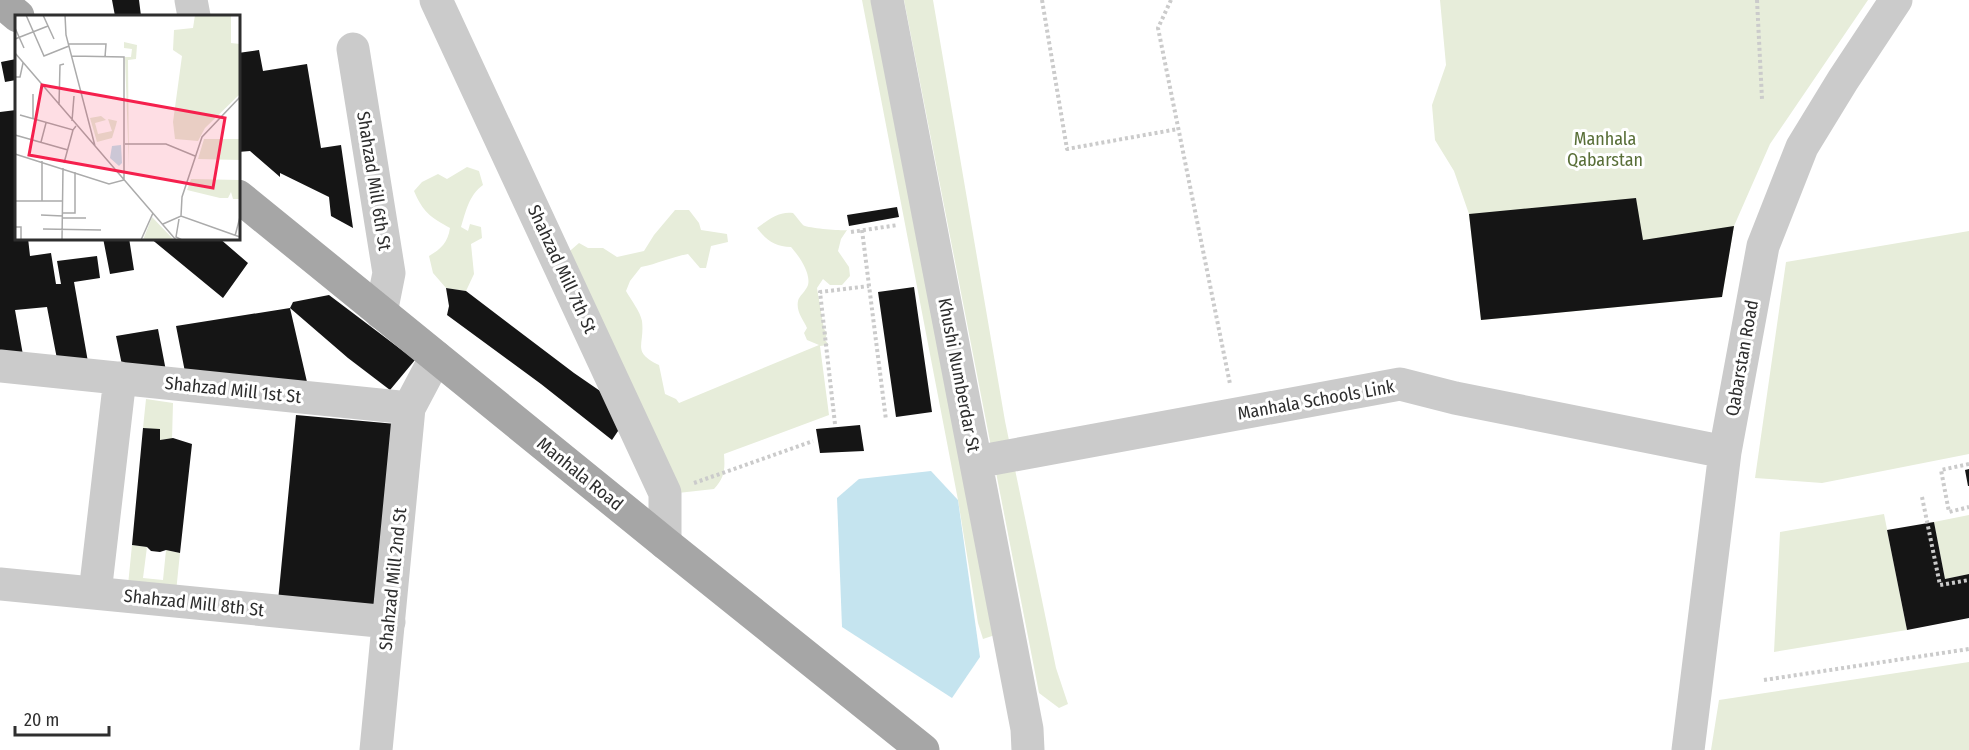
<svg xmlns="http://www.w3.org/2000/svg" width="1969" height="750" viewBox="0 0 1969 750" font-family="'Fira Sans Condensed',sans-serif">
	<rect width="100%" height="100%" fill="#fff"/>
	<path fill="#e7edda" d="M862,0H877L998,634L983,639L978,623L958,500Z
		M904,0H933L1005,421L1056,668L1068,704L1059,708L1039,693Z
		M1440,0H1868L1770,144L1734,226L1722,297L1481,320L1469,214L1454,171L1435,140L1432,105L1446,65Z
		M467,167L479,171L483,185C469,195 466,211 461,227L468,231L470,224L481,227L482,238L471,244L474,274L466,291L446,288L433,273L429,256C441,249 448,242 450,228C430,217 423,212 414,191L422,182L438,174L447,179Z
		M675,210H689L699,223L701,230L727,234L728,242L711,246L706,268H700L688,254C671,257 657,264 641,267L630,281L626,291C631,300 640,311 642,321C645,346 631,351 659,365L665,394L676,399L679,403L819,345L807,340L804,333L807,328C803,319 796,312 798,301C799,296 806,291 808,285C811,273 799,256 791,247C775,247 766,240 757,228C768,220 779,211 793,213C796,216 800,222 803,225C806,228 841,231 847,230L841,239L838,251L849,267L850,276L842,285H830L823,279L817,288L824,329L827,333L825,340L829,345L820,346L829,415L724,454C725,469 725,477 714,489L678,493L564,256L579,243L588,248H603L617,257L644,251L654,235Z
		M1969,231V454L1822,483L1755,478L1786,262Z
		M146,399L173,403L172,439L160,440V430L143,428Z
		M1884,514L1907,630L1774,652L1780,532Z
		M1969,515V574L1945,579L1934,522Z
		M132,545L147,547L143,578L163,580L166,550L180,553L176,592L128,585Z
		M1969,662V750H1711L1719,700Z"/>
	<path fill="#c5e4ef" d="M931,471L958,500L980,657L952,698L842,627L837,498L859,479Z"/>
	<path fill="#151515" d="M112,0H139L141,16H115Z
		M259,50L263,71L307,64L321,148L341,145L353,228L331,216L329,197L280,173V177L250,151L238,152V53Z
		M16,59V80L5,82L1,62Z
		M16,110V238H28L30,256L51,253L56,284H61L57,261L97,256L100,278L74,282L88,362L57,359L47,307L15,310L23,355L0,352V112Z
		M1636,198L1643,240L1734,226L1722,297L1481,320L1469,214Z
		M897,207L899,217L849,226L847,215Z
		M103,238H129L134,270L110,274Z
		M150,238H219L248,263L223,298Z
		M914,287L932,412L896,417L878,292Z
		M446,288L466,291L574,373L603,393L626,419L612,440L541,384L447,315L449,306Z
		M329,295L415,360L390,390L348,358L290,308L293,302Z
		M290,308L307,382L185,372L176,326Z
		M158,329L166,371L122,365L116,336Z
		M296,415L396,424L376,612L278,601Z
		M860,425L864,451L820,453L816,429Z
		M143,428L160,429V440L173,438L192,444L180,553L166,550L160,552L151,551L147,547L132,545Z
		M1969,469V486H1968L1965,470Z
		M1934,522L1945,579L1969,574V618L1907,630L1887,530Z"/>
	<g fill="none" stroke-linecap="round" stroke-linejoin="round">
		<path stroke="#cbcbcb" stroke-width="4" stroke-dasharray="3 3" stroke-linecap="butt" d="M1042,0L1067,149L1178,129
			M1171,0L1158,28L1230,384
			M1757,0L1762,99
			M862,230L886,420
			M851,232L898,225
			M835,424L820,292L869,286
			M1969,464L1941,470L1949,512L1969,507
			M694,483L813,441
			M1922,497L1940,585L1969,580
			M1764,680L1969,649"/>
		<path stroke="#cbcbcb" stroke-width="33" d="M191,0L194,16
			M436,0L665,493V543
			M887,0L1027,729L1028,750
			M353,49L389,273L381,313
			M0,366L409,408L436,357
			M976,462L1400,384L1455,398L1725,452
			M0,584L389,622
			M95,593L120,378
			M376,750L409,408
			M1688,750L1725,452L1763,246L1802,147L1843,80L1896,0"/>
		<path stroke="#a6a6a6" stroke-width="33" d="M0,1L18,16
			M238,196L665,543L923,750"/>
	</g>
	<g text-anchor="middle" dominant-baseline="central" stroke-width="6" stroke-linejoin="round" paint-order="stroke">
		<g font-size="18" fill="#586e37" stroke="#fff">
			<text x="1605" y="139">Manhala<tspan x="1605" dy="21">Qabarstan</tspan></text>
		</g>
		<g font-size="18" fill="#2e2e2e" stroke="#fff">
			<text transform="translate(374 181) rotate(81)">Shahzad Mill 6th St</text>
			<text transform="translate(562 269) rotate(65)">Shahzad Mill 7th St</text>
			<text transform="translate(1742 358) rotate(-80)">Qabarstan Road</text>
			<text transform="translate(959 375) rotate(79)">Khushi Numberdar St</text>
			<text transform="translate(233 390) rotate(6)">Shahzad Mill 1st St</text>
			<text transform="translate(1316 400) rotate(-10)">Manhala Schools Link</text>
			<text transform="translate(580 474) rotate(39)">Manhala Road</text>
			<text transform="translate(393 579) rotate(-84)">Shahzad Mill 2nd St</text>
			<text transform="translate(194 603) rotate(6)">Shahzad Mill 8th St</text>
		</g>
	</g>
	<g transform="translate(15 15)">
		<rect width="225" height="225" fill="#fff"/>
		<path d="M180,0H216V28L225,29V79L190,113L183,126L160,124L158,107L167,41L158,35L159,15L178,13ZM109,27L122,30L121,44L113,45L114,154L110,42H116L117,34L109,33ZM86,101L91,105L80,108L83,119L97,116L93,104L102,106L101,110L97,123L82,127L75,103ZM189,124H225V145L183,144ZM176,164L225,165V184H218L216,177L213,183H205L172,175ZM137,202L158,224L159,225H128Z" fill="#e7edda"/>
		<path d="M106,130L107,148L104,151L95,143L97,131Z" fill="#c5e4ef"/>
		<path fill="none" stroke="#ababab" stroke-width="1.5" d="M11,0L29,41L54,31M28,0L39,24M50,0L51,20L80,131M0,13L9,33M0,24L33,11M54,29H91L90,42M0,38L161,225M0,62H5L8,48M44,90L45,50L49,49M5,100L58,115L61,111M18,104V79M57,106L59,81M0,120L53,135M26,127L31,108M110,129H151L180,141M0,139L94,169L109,165V42L57,41M49,148L58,115M0,186H48M27,186V146M48,198H60V157M26,200L48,201M166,201L167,182L187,122L225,82M48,203H71M164,204L161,222L167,225M148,209L166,201L225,222M0,212H6V225M28,214L86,215M220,221L225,202M47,225L48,153M126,225L138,198"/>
		<path fill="#f5204d" fill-opacity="0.15" stroke="#f5204d" stroke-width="3" d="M27,70L210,103L198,173L14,140Z"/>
		<rect width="225" height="225" fill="none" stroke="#2e2e2e" stroke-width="3"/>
	</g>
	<path d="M15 726v9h94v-9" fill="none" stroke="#2e2e2e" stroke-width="3"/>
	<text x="24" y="726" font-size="18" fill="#2e2e2e" stroke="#ffffff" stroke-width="4.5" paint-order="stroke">20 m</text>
</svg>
